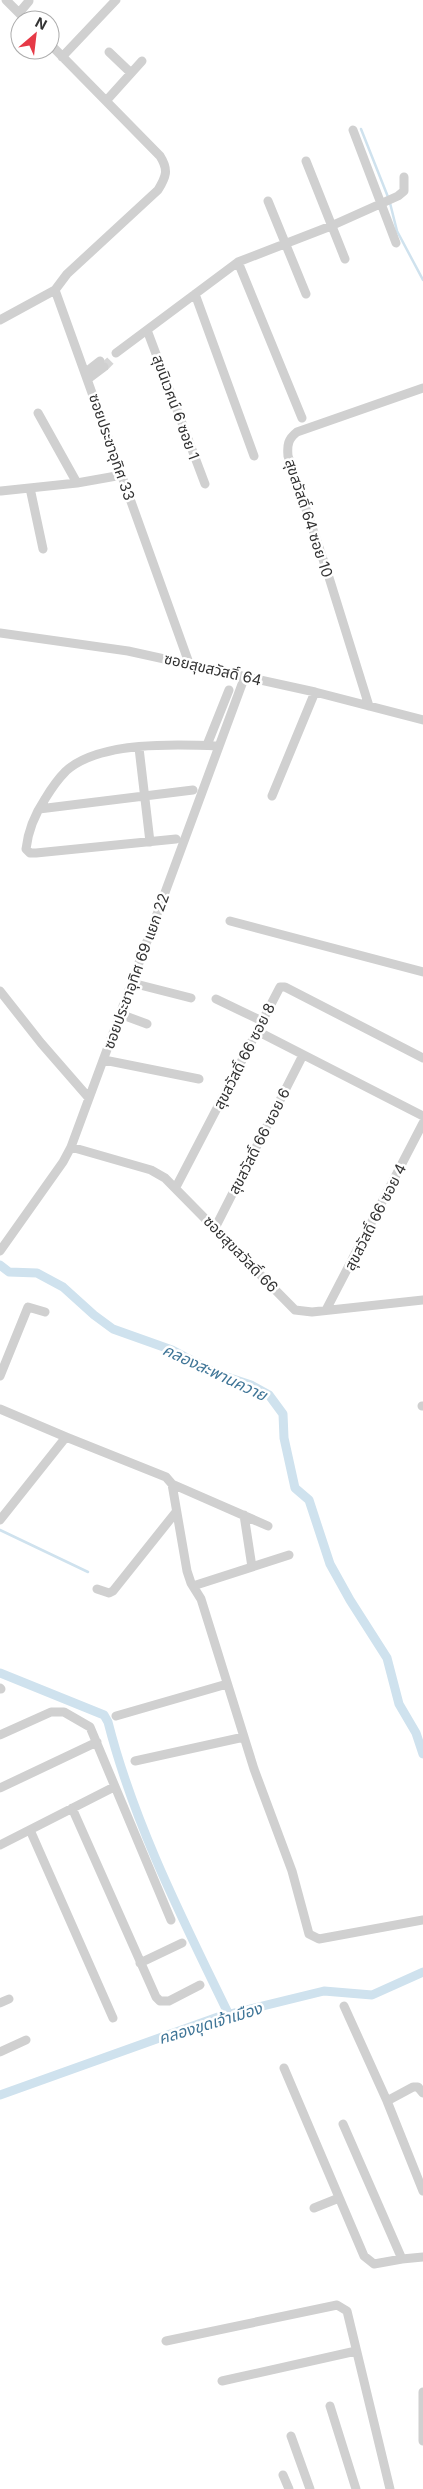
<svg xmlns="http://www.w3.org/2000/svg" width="423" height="2489" viewBox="0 0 423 2489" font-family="Inter,'Noto Sans Thai',sans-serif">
	<rect width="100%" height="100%" fill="#fff"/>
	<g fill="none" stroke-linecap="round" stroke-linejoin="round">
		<path stroke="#cfe2ee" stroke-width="2.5" d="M361,129L388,197
			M390,203L397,231L423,280
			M0,1530L88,1572"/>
		<path stroke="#cfe2ee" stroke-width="9" d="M0,1265L9,1272L37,1273L63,1287L94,1315L113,1329L172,1350L215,1373L251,1385L269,1395L283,1414L284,1438L295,1488L309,1500L330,1564L350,1600L387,1658L399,1704L416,1733L423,1754
			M0,1673L104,1715L108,1722C134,1824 183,1920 229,2015
			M0,2095L218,2017L324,1991L372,1995L423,1972"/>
		<path stroke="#d6d6d6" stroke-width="9" stroke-dasharray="9 4.5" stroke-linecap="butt" d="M104,367L112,359"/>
		<path stroke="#d0d0d0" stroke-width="9" d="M6,0L26,20
			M19,13L29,1
			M50,44L160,156C169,170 166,177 158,190L67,274L55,290
			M109,52L131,73
			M62,57L116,0
			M106,101L142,61
			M353,130L396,243
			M306,161L345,259
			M268,201L306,294
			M238,262L302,418
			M195,294L254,456
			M0,320L55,290L189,663
			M147,330L205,484
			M116,353L238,262L331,226L398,196L404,191V177
			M86,372L100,361
			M88,379L104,367
			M38,413L77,483
			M30,488L43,549
			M1,491L77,483L122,475
			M0,633L128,651L315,692L423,720
			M369,706L327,571L288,456C287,445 288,439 297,432L423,388
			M207,745L229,690
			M139,748L150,842
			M272,796L315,692
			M39,809L193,790
			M176,839L36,853H30L26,849C28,831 35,814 45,799C51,789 58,779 66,771C99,741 177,744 219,746
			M230,921L423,972
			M132,983L191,998
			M0,991L41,1043L88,1097
			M216,999L262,1021
			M120,1014L147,1024
			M257,1031L423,1116
			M104,1060L199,1079
			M71,1147L151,1170L165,1178L295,1310L312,1312L423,1300
			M176,1187L280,987H285L423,1058
			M215,1228L303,1055
			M0,1251L63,1162L71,1147L245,676
			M326,1310L423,1123
			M0,1376L28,1307L45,1312
			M422,1406H423
			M0,1409L66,1437L0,1520
			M66,1437L166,1477L172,1484L187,1571L191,1583L201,1599L254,1769L292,1871L309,1934L319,1939L423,1920
			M172,1484L268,1526
			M244,1515L252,1567
			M193,1586L289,1555
			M97,1589L109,1593L113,1591L176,1512
			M0,1688L1,1689
			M116,1716L227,1684
			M0,1735L51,1712H64L90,1727L171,1920
			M135,1761L244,1737
			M0,1788L97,1742
			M72,1808L156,1997L160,2001H169L200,1985
			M30,1830L113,2018
			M0,1845L114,1787
			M140,1963L182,1943
			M0,2003L9,1999
			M344,2006L387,2101L423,2191
			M0,2052L26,2040
			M284,2068L364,2256L374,2264L402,2259
			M387,2101L413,2087H418L423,2093
			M343,2124L402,2259L423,2257
			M314,2208L339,2198
			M166,2341L337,2305L347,2311L390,2489
			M222,2381L356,2351
			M423,2392V2441
			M330,2406L356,2489
			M291,2436L310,2489
			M283,2475L289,2489"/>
	</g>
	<g text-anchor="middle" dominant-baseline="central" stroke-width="5" stroke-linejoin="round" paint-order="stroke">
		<g font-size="15" fill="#333" stroke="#fff">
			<text transform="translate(176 407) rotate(70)">สุขนิเวศน์ 6 ซอย 1</text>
			<text transform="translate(112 447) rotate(71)">ซอยประชาอุทิศ 33</text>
			<text transform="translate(309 518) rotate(72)">สุขสวัสดิ์ 64 ซอย 10</text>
			<text transform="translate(213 669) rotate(13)">ซอยสุขสวัสดิ์ 64</text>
			<text transform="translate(136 971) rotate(-70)">ซอยประชาอุทิศ 69 แยก 22</text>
			<text transform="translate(244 1056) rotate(-63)">สุขสวัสดิ์ 66 ซอย 8</text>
			<text transform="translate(259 1141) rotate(-63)">สุขสวัสดิ์ 66 ซอย 6</text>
			<text transform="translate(375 1217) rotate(-63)">สุขสวัสดิ์ 66 ซอย 4</text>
			<text transform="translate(241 1254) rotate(46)">ซอยสุขสวัสดิ์ 66</text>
		</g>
		<g font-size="16" font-style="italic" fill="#3f7597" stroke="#fff">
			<text transform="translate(215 1372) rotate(25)">คลองสะพานควาย</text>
			<text transform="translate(210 2023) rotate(-17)">คลองขุดเจ้าเมือง</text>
		</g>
	</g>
	<g transform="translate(35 35) rotate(28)"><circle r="24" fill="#ffffff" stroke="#adadad"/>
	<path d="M0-4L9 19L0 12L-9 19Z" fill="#e63946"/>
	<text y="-8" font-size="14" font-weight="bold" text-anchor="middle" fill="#333333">N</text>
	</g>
</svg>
